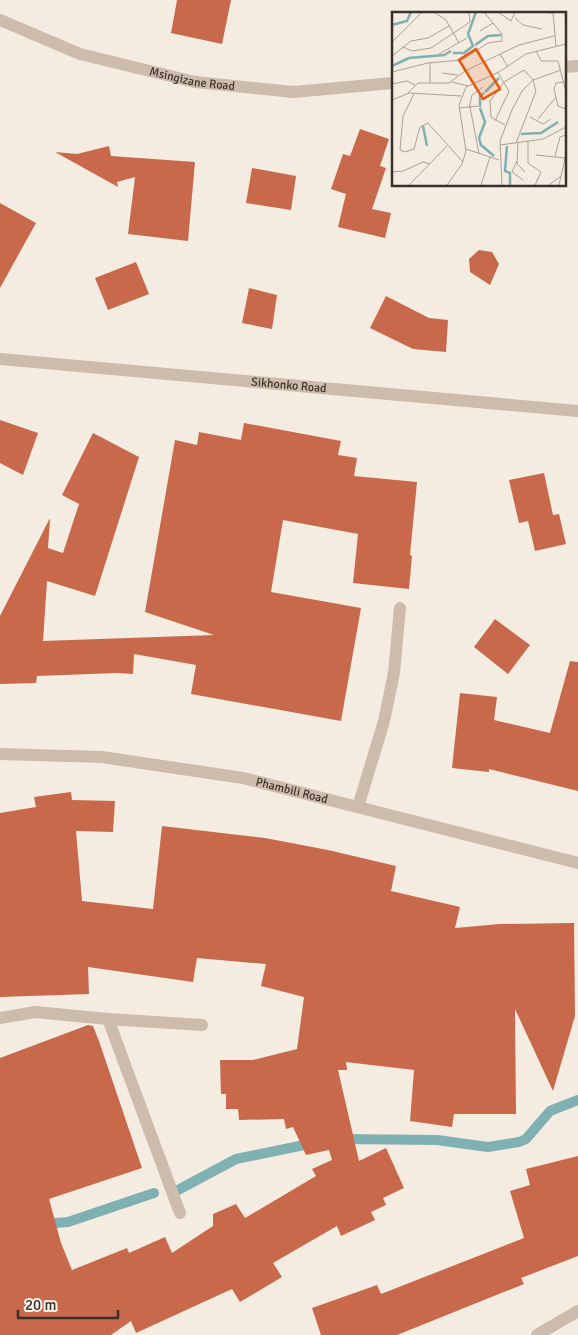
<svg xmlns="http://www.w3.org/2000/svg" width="578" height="1335" viewBox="0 0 578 1335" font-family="Signika,sans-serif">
	<rect width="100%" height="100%" fill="#f4ebe1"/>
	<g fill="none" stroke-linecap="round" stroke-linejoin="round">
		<path stroke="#7fb0b2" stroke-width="10" d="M340,1139L437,1140L488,1147L519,1142L526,1139L550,1111L578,1100
			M178,1190L236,1159L314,1143
			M42,1224L68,1222L154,1193"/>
	</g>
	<path fill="#c8694b" d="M177,0H231L222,44L171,33Z
		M360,129L389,139L380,166L386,168L372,209L391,213L385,238L338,227L346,194L331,189L343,154L350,156Z
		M109,146L111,156L195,162L188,241L128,234L135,177L117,182L118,187L55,152L77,154Z
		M252,168L296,176L291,210L246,203Z
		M0,203L36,223L0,288Z
		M479,250L492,252L499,264L490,285L470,272L469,259Z
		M136,262L149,294L108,310L95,278Z
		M249,288L277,295L272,329L242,323Z
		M386,296L429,318L448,320L446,352L413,349L370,328Z
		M0,420L38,433L23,475L0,463Z
		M244,423L341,441L338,455L357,458L354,476L417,482L410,555L412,556L409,589L353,583L358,534L283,520L271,592L361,608L341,721L191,694L196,665L134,654L133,674L117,673L37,676L36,683L0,684V616L50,518L48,548L63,553L79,504L62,495L93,433L139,457L95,596L47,581L43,641L214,635L145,612L175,440L197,445L199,432L241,440Z
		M544,473L553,515L559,514L566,544L535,551L528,521L519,523L509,480Z
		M495,619L530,645L508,674L474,647Z
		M570,661L578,662V791L489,769V772L452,768L460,693L497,697L494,720L550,733Z
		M71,792L72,800L115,801L113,832L76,831L82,901L153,909L162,826L265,838L328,850L396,866L391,891L460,907L455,928L500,924L574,923L575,1016L553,1091L515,1009L516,1114H454L452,1127L410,1121L414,1070L346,1062L347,1070H338L359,1161L386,1148L404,1188L383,1198L386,1205L371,1212L375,1220L341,1236L337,1226L273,1263L282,1277L240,1302L232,1289L136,1333L131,1321L111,1335H0V1058L88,1025L93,1026L100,1044L142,1168L49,1199L61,1243L72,1270L127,1248L129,1253L165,1237L172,1253L213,1226V1214L236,1204L245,1218L316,1176L312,1169L332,1160L329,1150L306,1155L293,1127L286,1129L284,1119L239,1120L238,1109H226V1094H221L220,1060H253L297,1049L304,997L261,986L266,964L197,958L193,982L88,967L89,994L0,997V813L36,807L34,797Z
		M578,1156V1256L521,1278L524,1284L397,1335H321L312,1308L377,1285L381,1294L524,1238L510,1191L530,1185L526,1169Z"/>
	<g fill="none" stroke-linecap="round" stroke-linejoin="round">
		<g stroke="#cdbbac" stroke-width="12">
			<path id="s1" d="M0,20L80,54L195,82L293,92L393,83"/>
			<path d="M564,67L578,66"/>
			<path id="s2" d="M0,359L578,411"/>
			<path id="s3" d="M0,754L102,757L243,778L578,863"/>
			<path d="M358,807L384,721L394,673L400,608"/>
			<path d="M0,1018L35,1012L108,1019L202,1025"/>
			<path d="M108,1019L180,1213"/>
			<path d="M537,1335L578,1311"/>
		</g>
	</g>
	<g text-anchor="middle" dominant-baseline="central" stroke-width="5" stroke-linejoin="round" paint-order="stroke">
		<g font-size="12" fill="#3b302b" stroke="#fbf5ee">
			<text stroke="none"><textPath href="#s1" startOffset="202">Msingizane Road</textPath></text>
			<text stroke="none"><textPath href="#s2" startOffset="290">Sikhonko Road</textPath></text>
			<text stroke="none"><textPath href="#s3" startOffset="295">Phambili Road</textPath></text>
		</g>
	</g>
	<g transform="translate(392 12)">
		<rect width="174" height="174" fill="#f4ebe1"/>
		<path fill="none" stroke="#7fb0b2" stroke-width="2.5" d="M0,13L15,9L19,0M83,33L96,24L109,23M61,41H72L81,34L76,22L84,0M0,54L17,46L52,43L59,39M93,80L107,66M88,95V84L92,81M88,96L93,110L87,126L89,133L102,144M31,114L35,134M129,122L149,121L166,110M115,134L113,159L118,161V173"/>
		<path fill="none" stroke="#aaa098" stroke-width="1" d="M42,0L54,8L67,31M106,0L119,9L123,0M146,0L161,1M161,0L164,34M173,0L174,24M123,6L131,13L150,17M88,19L101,11M0,30L30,0M11,35L20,39L39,36L78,10L77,0M144,39L149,49H166L174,80M47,42L75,26M108,42L116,55M0,44L19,29L36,26L57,14M0,60L36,51L70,48L96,31L110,29V22L92,0M50,61L66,63M38,70V51M60,70L76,74M172,70L164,71L162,77L166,94L174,97M0,72L15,69L23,73M15,82L26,71H57L73,59L127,33L162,24M22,82L11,104L8,138L13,140L22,137L28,115L36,111L71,150M0,88L17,81L69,84M78,95L87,142M67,96L86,94M77,96L80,83L91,75M138,105L151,112L159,107M146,107L164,85M103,109L117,79L106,61M113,113L99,105L98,89L112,70L132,58L141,68L144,79L124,131M136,129V151L149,160L143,173M126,131L125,152L133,160M108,133L151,127L174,115M74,137L107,148M144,143L173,146M163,144L168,125L174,123M125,149L120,160L131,168M0,160L11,159L31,150L38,152M17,173L55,134M55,173L70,152L74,139L67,93L74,75L107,60L134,42L174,32M89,173L98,145M110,173L108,129L120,98L130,79L141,68L169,58M157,173L169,164M167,173L174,142"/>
		<path fill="#e8590c" fill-opacity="0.15" stroke="#e8590c" stroke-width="2.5" d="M84,37L108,77L91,87L67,48Z"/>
		<rect width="174" height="174" fill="none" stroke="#3b302b" stroke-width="2.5"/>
	</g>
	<path d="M18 1310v8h100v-8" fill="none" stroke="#3b302b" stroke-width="2.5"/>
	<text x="25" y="1310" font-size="15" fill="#3b302b" stroke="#fbf5ee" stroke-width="4" paint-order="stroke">20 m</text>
</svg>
